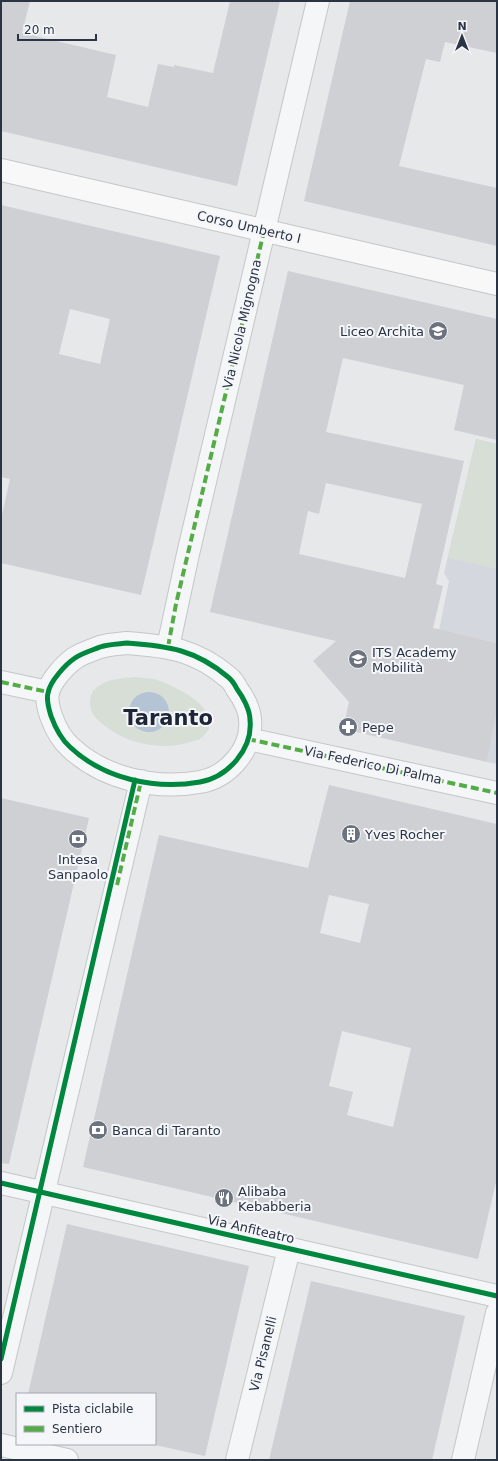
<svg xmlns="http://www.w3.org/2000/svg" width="498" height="1461" viewBox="0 0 498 1461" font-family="'DejaVu Sans',sans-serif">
	<rect width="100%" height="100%" fill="#e6e8ea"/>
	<path fill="#d4d7dd" d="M476,439L497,444V643L439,630L449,581L444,573Z
		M497,711V764L487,762Z"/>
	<path fill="#d6ded6" d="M476,439L497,444V569L448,558Z
		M135,677C141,678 148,678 154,679C170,684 203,699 209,717C210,720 209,726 209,729C207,732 204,736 201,738C198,741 193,741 190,742C162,751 126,744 104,725C96,719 90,713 90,703C90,695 93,689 100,685C109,679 124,678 135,677Z"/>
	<path fill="#b4c4d5" d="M129 712a20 20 0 1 1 40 0a20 20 0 1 1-40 0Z"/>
	<path fill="#ced0d3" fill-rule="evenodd" d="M1,1H30L22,33L116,55L107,97L148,107L158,64L174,67V65L213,73L230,1H280L237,186L1,131Z
		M350,1H497V53L445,42L440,62L426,59L399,166L497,188V246L304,201Z
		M1,205L220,256L141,595L1,563V519L10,479L1,477ZM70,309L110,319L100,364L59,354Z
		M288,271L497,319V440L454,430L464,385L343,358L326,432L464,461L436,584L443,586L433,628L497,643V711L487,762L343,729L349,702L313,661L336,641L210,612ZM326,483L422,504L405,578L299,554L308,511L319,514Z
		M329,785L497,824V1178L478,1259L83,1167L159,835L308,868ZM329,895L369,904L360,943L320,933ZM342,1031L411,1048L393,1127L347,1115L353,1092L329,1086Z
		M1,798L89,818L9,1164L1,1163Z
		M67,1224L249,1266L205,1456L155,1445V1394H28Z
		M311,1281L465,1316L432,1460H269Z"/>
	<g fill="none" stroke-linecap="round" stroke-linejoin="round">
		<defs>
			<path id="street" d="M127,643C169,646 196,650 228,677C232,680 235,685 237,689C243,697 250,710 250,720C253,749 228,777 200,782C155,790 104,779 70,747C61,739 55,727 51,716C49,709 46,701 48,693C50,681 66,664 75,658C82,653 93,650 100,647C109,644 119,644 127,643Z
				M168,647L188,554L318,1
				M1,682L48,692
				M248,739L497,793
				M1,1183L497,1296
				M1,1373L141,781
				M1,1445L67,1460
				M237,1460L289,1249
				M463,1460L497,1313"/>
			<path id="secondary" d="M1,170L497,284"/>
		</defs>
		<use href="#street" stroke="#c4c6c8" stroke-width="24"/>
		<use href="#secondary" stroke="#c4c6c8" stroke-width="24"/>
		<use href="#street" stroke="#f5f6f7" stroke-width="22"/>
		<use href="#secondary" stroke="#f8f8f8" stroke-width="22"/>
		<path stroke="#54ac47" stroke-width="4" stroke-dasharray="8 4" stroke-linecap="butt" d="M168,647L176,604L264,231
			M1,682L48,692
			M248,739L497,793
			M117,885L141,781"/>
		<defs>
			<path id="cycleway" d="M127,643C169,646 196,650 228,677C232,680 235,685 237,689C243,697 250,710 250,720C253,749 228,777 200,782C155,790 104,779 70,747C61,739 55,727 51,716C49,709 46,701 48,693C50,681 66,664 75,658C82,653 93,650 100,647C109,644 119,644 127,643Z
				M1,1183L497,1296
				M1,1359L135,780"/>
		</defs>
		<use href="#cycleway" stroke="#f4f6f9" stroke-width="8"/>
		<use href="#cycleway" stroke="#00873e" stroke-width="5"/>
	</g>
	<defs>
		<symbol id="school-disc" viewBox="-11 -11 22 22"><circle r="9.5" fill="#6c737f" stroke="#f4f6f9"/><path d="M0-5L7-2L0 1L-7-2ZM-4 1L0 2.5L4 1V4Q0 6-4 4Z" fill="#fff"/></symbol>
		<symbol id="university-disc" viewBox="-11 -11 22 22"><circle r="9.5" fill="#6c737f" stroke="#f4f6f9"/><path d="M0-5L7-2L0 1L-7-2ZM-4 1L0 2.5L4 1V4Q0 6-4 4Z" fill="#fff"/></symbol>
		<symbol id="pharmacy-disc" viewBox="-11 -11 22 22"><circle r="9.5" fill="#6c737f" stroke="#f4f6f9"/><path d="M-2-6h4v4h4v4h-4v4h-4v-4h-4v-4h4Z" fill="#fff"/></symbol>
		<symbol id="building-disc" viewBox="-11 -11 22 22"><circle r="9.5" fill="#6c737f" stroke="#f4f6f9"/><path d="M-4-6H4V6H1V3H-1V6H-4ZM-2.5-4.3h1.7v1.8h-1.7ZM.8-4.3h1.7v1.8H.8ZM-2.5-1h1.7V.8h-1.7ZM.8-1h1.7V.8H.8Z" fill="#fff"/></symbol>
		<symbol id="bank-disc" viewBox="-11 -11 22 22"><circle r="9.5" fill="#6c737f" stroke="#f4f6f9"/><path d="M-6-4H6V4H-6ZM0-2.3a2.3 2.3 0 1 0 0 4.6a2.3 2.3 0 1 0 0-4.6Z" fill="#fff"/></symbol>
		<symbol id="restaurant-disc" viewBox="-11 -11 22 22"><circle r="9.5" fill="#6c737f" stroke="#f4f6f9"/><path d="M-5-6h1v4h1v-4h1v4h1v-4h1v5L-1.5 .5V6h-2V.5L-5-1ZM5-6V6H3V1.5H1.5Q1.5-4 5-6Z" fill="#fff"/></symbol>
	</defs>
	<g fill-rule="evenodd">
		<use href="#school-disc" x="427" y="320" width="22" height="22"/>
		<use href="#university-disc" x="347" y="648" width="22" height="22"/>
		<use href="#pharmacy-disc" x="337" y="716" width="22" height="22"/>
		<use href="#building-disc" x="340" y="823" width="22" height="22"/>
		<use href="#bank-disc" x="67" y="828" width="22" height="22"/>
		<use href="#bank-disc" x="87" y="1119" width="22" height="22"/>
		<use href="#restaurant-disc" x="213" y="1187" width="22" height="22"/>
	</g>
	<g text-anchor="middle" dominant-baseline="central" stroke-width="4" stroke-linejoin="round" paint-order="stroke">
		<g font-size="13" fill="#2b3445" stroke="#f4f6f9">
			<text transform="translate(249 227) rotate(13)">Corso Umberto I</text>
			<text transform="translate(242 324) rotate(-77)">Via Nicola Mignogna</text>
			<text transform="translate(373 765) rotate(12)">Via Federico Di Palma</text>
			<text transform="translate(251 1229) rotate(13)">Via Anfiteatro</text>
			<text transform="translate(263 1354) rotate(-76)">Via Pisanelli</text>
		</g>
		<g font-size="13" fill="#2b3445" stroke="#f4f6f9" text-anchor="start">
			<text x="424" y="331" text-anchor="end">Liceo Archita</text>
			<text x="372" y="652">ITS Academy<tspan x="372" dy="15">Mobilità</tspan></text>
			<text x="362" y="727">Pepe</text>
			<text x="365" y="834">Yves Rocher</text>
			<text x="78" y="859" text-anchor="middle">Intesa<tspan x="78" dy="15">Sanpaolo</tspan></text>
			<text x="112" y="1130">Banca di Taranto</text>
			<text x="238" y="1191">Alibaba<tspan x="238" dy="15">Kebabberia</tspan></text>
		</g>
		<g font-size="21" font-weight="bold" fill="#1d2536" stroke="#f4f6f9">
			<text x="168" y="718">Taranto</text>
		</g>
	</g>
	<rect width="498" height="1461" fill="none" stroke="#2b3445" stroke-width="4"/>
	<rect x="16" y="1393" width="140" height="52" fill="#f4f6f9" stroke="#a4a8b1"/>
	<rect x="24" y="1406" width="20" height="6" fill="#00873e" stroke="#a4a8b1"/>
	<text x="52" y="1413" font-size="12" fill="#2b3445">Pista ciclabile</text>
	<rect x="24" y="1426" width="20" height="6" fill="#54ac47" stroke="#a4a8b1"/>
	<text x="52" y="1433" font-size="12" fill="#2b3445">Sentiero</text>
	<g transform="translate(462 36)" stroke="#f4f6f9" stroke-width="3" paint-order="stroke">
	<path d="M0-3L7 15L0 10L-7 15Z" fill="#2b3445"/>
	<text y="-6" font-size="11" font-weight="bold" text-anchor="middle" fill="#2b3445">N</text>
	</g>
	<path d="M18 34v6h78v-6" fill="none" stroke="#2b3445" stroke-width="2"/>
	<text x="24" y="34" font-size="12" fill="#2b3445" stroke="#f4f6f9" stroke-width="3" paint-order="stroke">20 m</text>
</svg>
